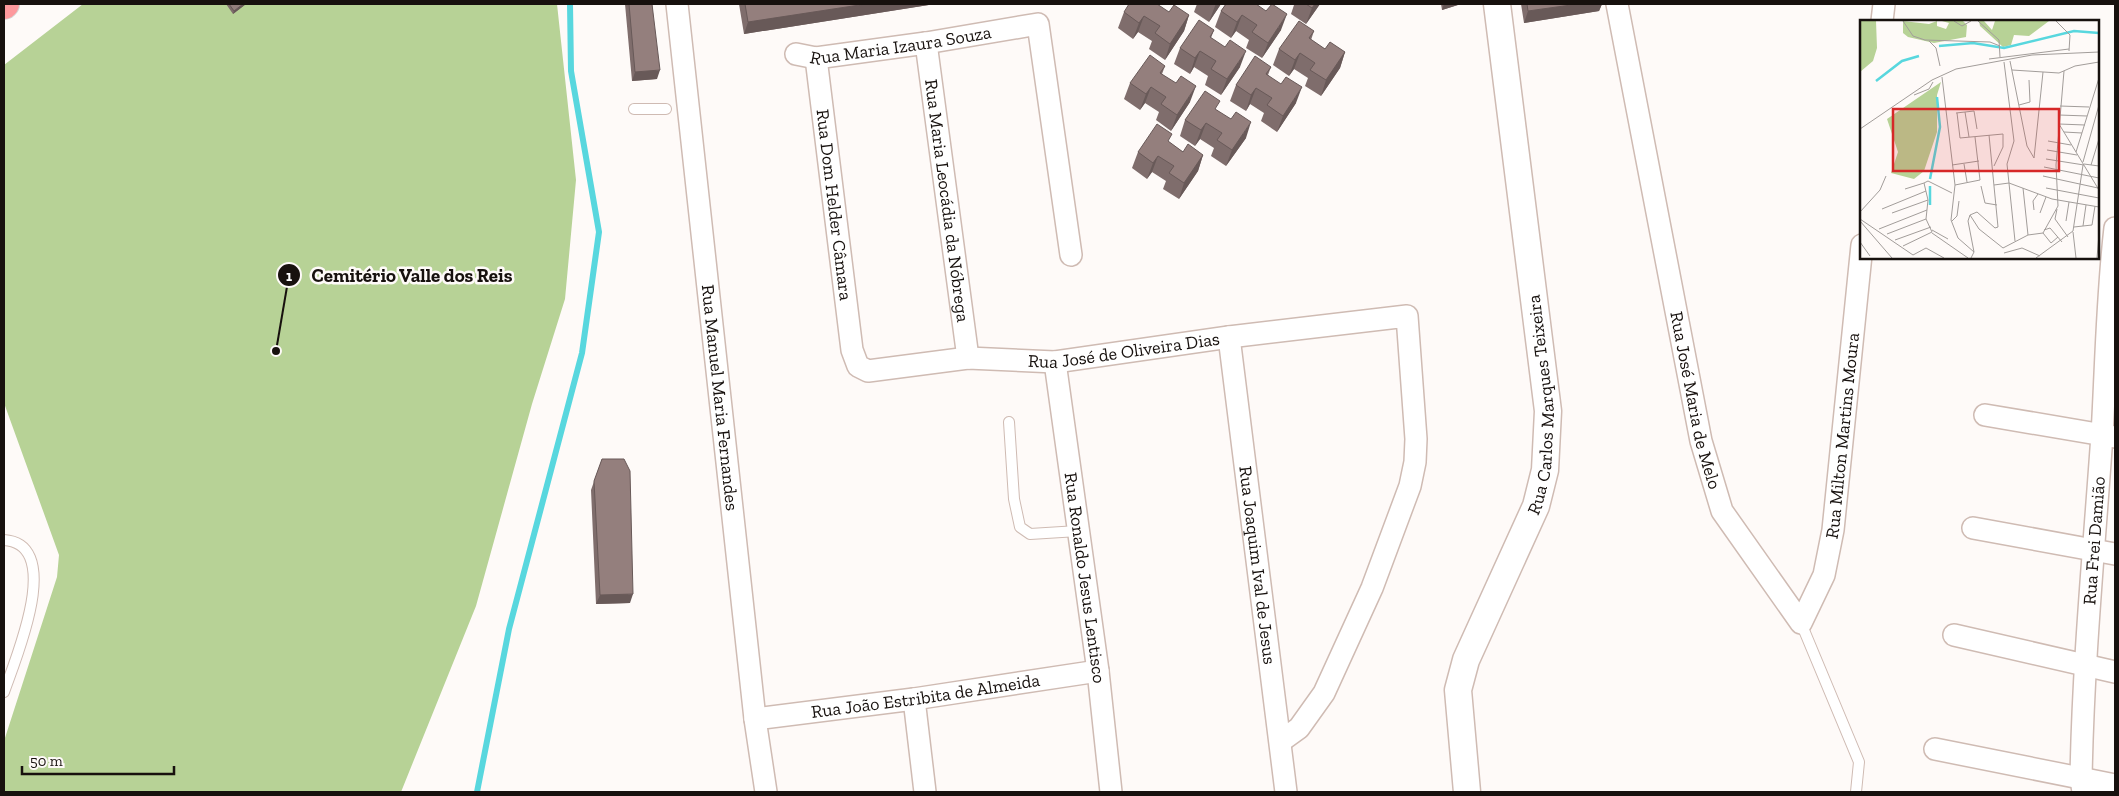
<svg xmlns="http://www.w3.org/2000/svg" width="2119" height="796" viewBox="0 0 2119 796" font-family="'Zilla Slab',serif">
	<rect width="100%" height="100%" fill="#fefaf8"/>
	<path fill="#b7d296" d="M83,4H557L576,180L565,299L532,404L476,606L401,792H4V741L57,577L59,555L4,403V65Z"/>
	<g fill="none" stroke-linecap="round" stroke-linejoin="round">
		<path stroke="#58d7de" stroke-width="6" d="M477,792L509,629L582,353L599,232L571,71L570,4"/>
		<defs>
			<path id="service" d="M634,109H666
				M1009,422L1014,499L1020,527L1030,534L1078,531
				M4,540C65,544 15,660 4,692
				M1801,623L1859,762L1856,792"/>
			<g id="minor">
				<path id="s1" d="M677,4L755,719L766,792"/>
				<path id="s2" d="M1617,4L1701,441L1722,511L1801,623L1824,575L1833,530L1862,245"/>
				<path d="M1882,21L1884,4"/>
				<path id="s3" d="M926,43L968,358"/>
				<path id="s4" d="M796,54L816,58L926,43L1038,24L1071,255"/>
				<path id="s5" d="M816,58L852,350L858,366L868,371L968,358L1055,362L1229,337L1407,316L1416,439L1415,462L1410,486L1372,588L1324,693L1299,728L1281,741"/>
				<path id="s6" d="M1229,337L1286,792"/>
				<path id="s7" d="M1055,362L1098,671L1111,792"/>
				<path d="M1985,415L2115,437"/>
				<path d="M1973,528L2115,554"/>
				<path d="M1954,635L2115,672"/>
				<path d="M914,699L925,792"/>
				<path id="s8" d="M755,719L914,699L1098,671"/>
				<path d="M1935,749L2115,785"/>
				<path id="s9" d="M2083,792L2081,779C2083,664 2094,550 2102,435C2106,366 2107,297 2115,228"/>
			</g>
			<g id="tertiary">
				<path id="s10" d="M1467,792L1458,690L1466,660L1536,506L1545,470L1548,411L1497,4"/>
			</g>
			<path id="motorway" d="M4,5L5,4"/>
		</defs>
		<use href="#service" stroke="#cfbbb3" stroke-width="12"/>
		<use href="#minor" stroke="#cfbbb3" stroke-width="24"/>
		<use href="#tertiary" stroke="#cfbbb3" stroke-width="29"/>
		<use href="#motorway" stroke="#d5d4d4" stroke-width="30"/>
		<use href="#service" stroke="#fff" stroke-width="10"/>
		<use href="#minor" stroke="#fff" stroke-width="21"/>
		<use href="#tertiary" stroke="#fff" stroke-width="26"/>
		<use href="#motorway" stroke="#fd999d" stroke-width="28"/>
	</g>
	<path fill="#7f6d6c" d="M226,4H246L233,14Z
		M625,4H652L657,79L632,81Z
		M739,4H935L744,34Z
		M1197,4H1221L1209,22L1194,12Z
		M1226,4L1281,30L1262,58L1246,48L1249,40L1236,31L1231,38L1215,27L1221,11Z
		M1292,4H1320L1306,24L1291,14L1294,5Z
		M1441,4H1461L1442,10Z
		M1521,4H1602L1599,11L1524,23Z
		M1124,12H1169L1189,15L1184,31L1165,60L1149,49L1152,41L1138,32L1133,39L1118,28Z
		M1214,30L1211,38L1240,67L1221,95L1205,85L1208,76L1194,67L1190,74L1174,64L1180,48Z
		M1314,31L1311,40L1325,49L1345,52L1340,68L1321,96L1305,86L1308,78L1294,69L1289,76L1273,65L1279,49Z
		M1165,66L1162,74L1190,102L1171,131L1156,120L1159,112L1145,103L1140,110L1124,99L1130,83Z
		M1271,67L1268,75L1296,103L1277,132L1261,121L1264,113L1250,104L1246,111L1230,101L1236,85Z
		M1217,110L1246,138L1226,166L1211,156L1214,148L1200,139L1195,146L1180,136L1185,120Z
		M1169,142L1183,152L1203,155L1198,171L1179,199L1163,189L1166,181L1152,172L1147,179L1132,168L1138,152Z
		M602,459L630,603L596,604L591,490Z"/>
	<path fill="#685958" d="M243,4H246L233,14L234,11Z
		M866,4H935L744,34L748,22Z
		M1216,4H1221L1209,22L1215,6Z
		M1315,4H1320L1306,24L1312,8Z
		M1444,4H1461L1442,10Z
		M1578,4H1602L1599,11L1524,23L1528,11Z
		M1287,14L1281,30L1262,58L1268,43Z
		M1189,15L1184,31L1165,60L1170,44Z
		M1242,15L1236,31L1231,38L1237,22Z
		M1144,16L1138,32L1133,39L1139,23Z
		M1200,51L1194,67L1190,74L1195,58Z
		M1246,51L1240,67L1221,95L1227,79Z
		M1345,52L1340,68L1321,96L1326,80Z
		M1300,53L1294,69L1289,76L1295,60Z
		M660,70L657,79L632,81L635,72Z
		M1196,86L1190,102L1171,131L1177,115Z
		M1151,87L1145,103L1140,110L1146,94Z
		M1302,87L1296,103L1277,132L1283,116Z
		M1256,88L1250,104L1246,111L1251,95Z
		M1251,122L1246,138L1226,166L1232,150Z
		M1206,123L1200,139L1195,146L1201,130Z
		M1203,155L1198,171L1179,199L1184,183Z
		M1158,156L1152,172L1147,179L1153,163Z
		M633,594L630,603L596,604L600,595Z"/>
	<path fill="#947f7d" stroke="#685958" d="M229,4H243L234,11Z
		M629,4H652L660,70L635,72Z
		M745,4H866L748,22Z
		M1129,4H1157L1169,12L1174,5L1189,15L1170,44L1155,33L1160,26L1144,16L1139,23L1124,12Z
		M1226,4H1256L1266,11L1272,4L1287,14L1268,43L1252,32L1257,25L1242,15L1237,22L1221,11Z
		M1306,4H1315L1312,8Z
		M1527,4H1578L1528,11Z
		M1199,20L1214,30L1210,37L1225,47L1230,40L1246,51L1227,79L1211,69L1216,61L1200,51L1195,58L1180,48Z
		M1299,21L1314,31L1309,38L1325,49L1330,42L1345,52L1326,80L1310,70L1315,63L1300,53L1295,60L1279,49Z
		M1150,55L1165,66L1160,73L1176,83L1181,76L1196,86L1177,115L1161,104L1166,97L1151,87L1146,94L1130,83Z
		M1255,56L1271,67L1266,74L1281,84L1286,77L1302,87L1283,116L1267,105L1272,98L1256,88L1251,95L1236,85Z
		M1205,91L1220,101L1215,109L1231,119L1236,112L1251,122L1232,150L1217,140L1222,133L1206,123L1201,130L1185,120Z
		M1157,124L1172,134L1168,141L1183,152L1188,144L1203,155L1184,183L1169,173L1174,166L1158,156L1153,163L1138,152Z
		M602,459H624L630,471L633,594L600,595L594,481Z"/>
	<g text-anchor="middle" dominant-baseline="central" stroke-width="5" stroke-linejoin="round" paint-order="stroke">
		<g font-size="18" fill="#17110e" stroke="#fefaf8">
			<text stroke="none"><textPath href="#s4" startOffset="106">Rua Maria Izaura Souza</textPath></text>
			<text stroke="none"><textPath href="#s3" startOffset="159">Rua Maria Leocádia da Nóbrega</textPath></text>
			<text stroke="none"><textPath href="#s5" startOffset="148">Rua Dom Helder Câmara</textPath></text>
			<text stroke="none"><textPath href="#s5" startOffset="580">Rua José de Oliveira Dias</textPath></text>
			<text stroke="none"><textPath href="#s1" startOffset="396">Rua Manuel Maria Fernandes</textPath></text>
			<text stroke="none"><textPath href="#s2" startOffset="404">Rua José Maria de Melo</textPath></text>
			<text stroke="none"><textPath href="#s10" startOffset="405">Rua Carlos Marques Teixeira</textPath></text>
			<text stroke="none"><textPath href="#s2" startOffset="849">Rua Milton Martins Moura</textPath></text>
			<text stroke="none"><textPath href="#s9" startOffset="252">Rua Frei Damião</textPath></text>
			<text stroke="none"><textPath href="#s6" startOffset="230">Rua Joaquim Ival de Jesus</textPath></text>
			<text stroke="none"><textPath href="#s7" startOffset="218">Rua Ronaldo Jesus Lentisco</textPath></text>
			<text stroke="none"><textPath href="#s8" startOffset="172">Rua João Estribita de Almeida</textPath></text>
		</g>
	</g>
	<g transform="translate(1860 20)">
		<rect width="239" height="239" fill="#fefaf8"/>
		<path d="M0,1H16L17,28L13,41L0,52ZM43,1L69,4L77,1V6L86,9L89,3L82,1H103L107,5L106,17L74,23L48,17L43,13ZM119,1H124L132,10L135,1H189L169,16L154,15L151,25L143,27L120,6ZM81,62L77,75V112L64,151L54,159L31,153L38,132L27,99Z" fill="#b7d296"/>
		<path fill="none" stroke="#58d7de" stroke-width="2.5" d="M79,26L113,23L144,28L214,11L239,13M16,61L42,41L59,36M70,159L80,107L77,77M70,166V185"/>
		<path fill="none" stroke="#a29d9a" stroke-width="1" d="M43,1L53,16L65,20L130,22L140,26M94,1L102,6L111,1M118,1L139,20L140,37M196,1L210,15L209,31M69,21L76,28L80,46M129,39L209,29M150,41L167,126L174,138M144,42L154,121L147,144L155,221M152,50L199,53L215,46L239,42M82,57L95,165L91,200L98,218L114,232M54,75L69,69L73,62M159,85L170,82L169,60M200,86L229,87M105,92L109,117M96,93L114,91L117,109M97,93L100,118L143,114V127L134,146M199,95L227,96M199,104L239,170M199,104L225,105M0,109L72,60L96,49L172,35L239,32M204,112L222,113M188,121L211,125M187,130L217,135M216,132L239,58M174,138L183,52M186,139L224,145M223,142L239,85M104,144L107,162M224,144L239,146M92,145L119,141M231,145L239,119M184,147L239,158M183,156L238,168M64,163L68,161L92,173M95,165L120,160L115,117M134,165L149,163L192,179L239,187M121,166L125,183L137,185M163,168L168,215M186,168L239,178M22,189L66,171M197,189L195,199L208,217M174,190L173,181L178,174M0,192L20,170L26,156M32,193L68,180M180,193L186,177M110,195L117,192L135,208L138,207L129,115M110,195L119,209L143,228M110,195L108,201L114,232L111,238M0,199L53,235L66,228L84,238M0,201L32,238M92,201L97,196L99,181M206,201L209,182M223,206L226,185M214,207L232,205L235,186M19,209L67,190M72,210L88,219M184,210L190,208L202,222M213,212L216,238M72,213L108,238M183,213L191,223L198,217M27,214L66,199M35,220L71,207M0,222L10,236M43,226L72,212L66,199L68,180L64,163L45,169M143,228L168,215L183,213L198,186L196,145L204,51M144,233L162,228L180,236M176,238L213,211L223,145M237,238L239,214"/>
		<path fill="#d62828" fill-opacity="0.15" stroke="#d62828" stroke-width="2.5" d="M33,89H199V151H33Z"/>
		<rect width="239" height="239" fill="none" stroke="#17110e" stroke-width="2.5"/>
	</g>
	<path fill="none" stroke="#17110e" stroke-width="2" d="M276 351L289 275"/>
	<g fill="#17110e" stroke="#fefaf8" stroke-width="2">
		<circle cx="276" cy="351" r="5"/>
		<circle cx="289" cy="275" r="12"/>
	</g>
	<g font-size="15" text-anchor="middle" font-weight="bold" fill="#fff">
		<text x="289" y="281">1</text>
	</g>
	<g font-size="19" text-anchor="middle" font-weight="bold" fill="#17110e" stroke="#fefaf8" stroke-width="5" stroke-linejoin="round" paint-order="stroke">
		<text x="412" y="282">Cemitério Valle dos Reis</text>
	</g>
	<rect width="2119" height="796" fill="none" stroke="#17110e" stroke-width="10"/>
	<path d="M22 766v8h152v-8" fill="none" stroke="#17110e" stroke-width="2.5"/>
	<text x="30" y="766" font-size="15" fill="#17110e" stroke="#fefaf8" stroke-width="4" paint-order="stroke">50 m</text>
</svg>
